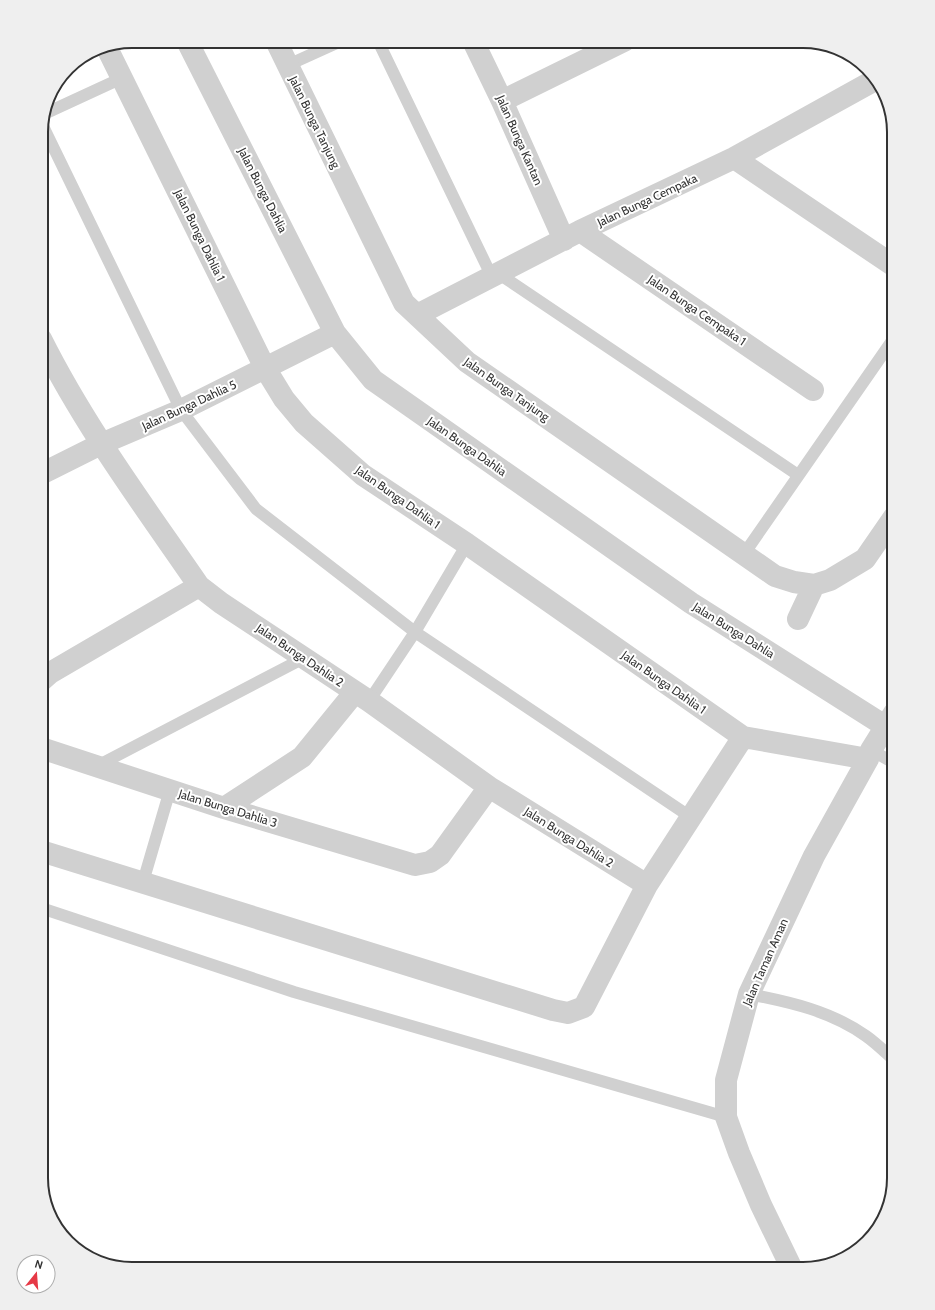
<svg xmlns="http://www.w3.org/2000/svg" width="935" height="1310" viewBox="0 0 935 1310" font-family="Cabin,sans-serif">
	<rect width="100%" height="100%" fill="#fff"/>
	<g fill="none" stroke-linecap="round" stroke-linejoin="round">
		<path stroke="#d0d0d0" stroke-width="12" d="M378,41L492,277
			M288,65L341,41
			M44,114L122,78
			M42,124L181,410L256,509L415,632L692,818
			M499,274L798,475
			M41,374L55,367
			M744,554L894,338
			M369,701L415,632L467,544
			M871,750L894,763
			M97,766L304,658
			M143,882L170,790
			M41,908L294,992L726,1117
			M749,994C790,1002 831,1011 866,1036C876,1043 885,1052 894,1060"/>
		<path stroke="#d0d0d0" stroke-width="22" d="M187,41L335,333L373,380L691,603L885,726
			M276,41L404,303L467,362L775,576L794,582L814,585L830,580L865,559L894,517
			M473,41L502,101L564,240
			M106,46L265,368L284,399L304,423L363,475L467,544L743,737L868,759
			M502,101L624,41
			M734,158L894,266
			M580,231L813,390
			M417,315L580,231L734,158L875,80
			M41,339C85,427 144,506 199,586L221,603L369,701L489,787L647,885
			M41,474L101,444L181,410L335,333
			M798,619L814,585
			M41,681L50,673L199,586
			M41,748L224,808L415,865L430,862L440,855L489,787
			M224,808L302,757L355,692
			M41,851L553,1010L568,1013L584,1007L647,885L743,737
			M792,1269L761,1205L739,1153L726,1117V1080L749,994L814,856L868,759L871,750L894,713"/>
	</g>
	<g text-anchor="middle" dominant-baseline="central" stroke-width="4" stroke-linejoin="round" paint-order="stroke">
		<g font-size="12" fill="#333" stroke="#fff">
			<text transform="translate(315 122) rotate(64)">Jalan Bunga Tanjung</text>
			<text transform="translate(520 140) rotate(66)">Jalan Bunga Kantan</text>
			<text transform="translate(263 190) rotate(63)">Jalan Bunga Dahlia</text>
			<text transform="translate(647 200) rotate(-25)">Jalan Bunga Cempaka</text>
			<text transform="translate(200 235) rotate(64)">Jalan Bunga Dahlia 1</text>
			<text transform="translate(697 310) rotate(34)">Jalan Bunga Cempaka 1</text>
			<text transform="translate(507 389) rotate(35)">Jalan Bunga Tanjung</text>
			<text transform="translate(189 405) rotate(-25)">Jalan Bunga Dahlia 5</text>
			<text transform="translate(467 446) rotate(35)">Jalan Bunga Dahlia</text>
			<text transform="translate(398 497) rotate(35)">Jalan Bunga Dahlia 1</text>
			<text transform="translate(734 630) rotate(32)">Jalan Bunga Dahlia</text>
			<text transform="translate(300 655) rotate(34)">Jalan Bunga Dahlia 2</text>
			<text transform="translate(664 682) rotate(35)">Jalan Bunga Dahlia 1</text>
			<text transform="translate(228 808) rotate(17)">Jalan Bunga Dahlia 3</text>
			<text transform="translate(569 837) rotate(32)">Jalan Bunga Dahlia 2</text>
			<text transform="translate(765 962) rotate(-66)">Jalan Taman Aman</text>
		</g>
	</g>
	<path d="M0 0H935V1310H0ZM132 48H803A84 84 0 0 1 887 132V1178A84 84 0 0 1 803 1262H132A84 84 0 0 1 48 1178V132A84 84 0 0 1 132 48Z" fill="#efefef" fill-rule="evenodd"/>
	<path fill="none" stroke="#333" stroke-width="2" d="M132 48H803A84 84 0 0 1 887 132V1178A84 84 0 0 1 803 1262H132A84 84 0 0 1 48 1178V132A84 84 0 0 1 132 48Z"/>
	<g transform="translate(36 1274) rotate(17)"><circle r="19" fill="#ffffff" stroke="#adadad"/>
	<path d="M0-3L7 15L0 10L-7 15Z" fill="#e63946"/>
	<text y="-6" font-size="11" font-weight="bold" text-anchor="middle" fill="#333333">N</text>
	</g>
</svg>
